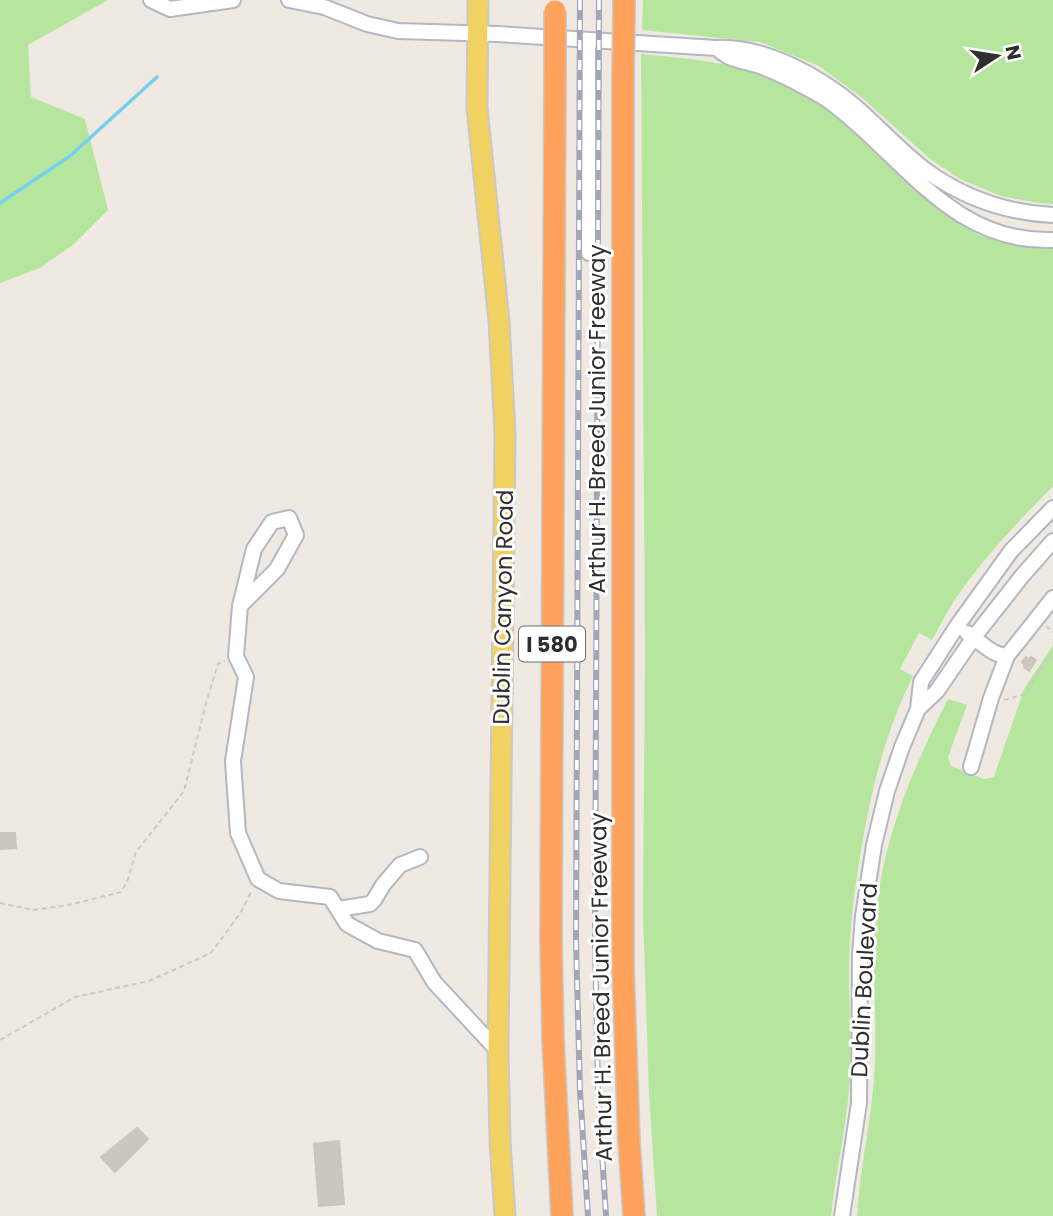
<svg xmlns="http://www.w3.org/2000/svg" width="1053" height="1216" viewBox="0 0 1053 1216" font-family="Poppins,sans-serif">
	<rect width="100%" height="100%" fill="#efe9e1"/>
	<path fill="#b6e59e" d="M0,0H108L28,45L31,97L85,119L108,210L74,244L40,268L0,283Z
		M643,0H1053V204L1039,203L1001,196L960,179L929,158L860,96L819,66L760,42L642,30Z
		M641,54L691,59L747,68L780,81L809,98L848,125L946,215L979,235L1018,246L1053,248V486C1019,521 984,557 956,598C947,611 940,626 932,640L919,633L900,669L913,676C887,728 873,782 863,839C856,880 850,920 849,961C848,1000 852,1039 850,1078C847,1125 836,1170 831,1216H657L649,1093L643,914L645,653Z
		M1053,645V1216H857C860,1165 873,1115 875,1063C877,1019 872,974 875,930C879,847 911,772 948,699L967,705L948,757L951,766L984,779L994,777L1024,689Z"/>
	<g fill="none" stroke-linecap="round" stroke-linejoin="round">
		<path stroke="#75cff0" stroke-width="3.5" d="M0,203L70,156L157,77"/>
	</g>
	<path fill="#cbc7bf" stroke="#cbc5ba" stroke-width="2" d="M1026,657L1029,659L1031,657L1036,660L1029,671L1024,667L1025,665L1022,662Z
		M0,833H15L16,848L0,849Z
		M137,1128L148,1139L115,1172L101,1157Z
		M339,1141L344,1204L319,1206L314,1144Z"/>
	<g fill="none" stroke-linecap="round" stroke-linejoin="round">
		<defs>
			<path id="minor" d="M151,0L170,9L233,0
				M289,0L324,7L367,24L398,31L497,34L716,48C764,45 821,77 856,107C880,128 902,153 928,172C965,198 1008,213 1053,215
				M588,40L589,253
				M716,48C720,51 725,55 729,57C740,62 754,63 765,68C785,76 804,86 823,97C839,107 854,121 868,134C924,186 970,243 1053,240
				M240,606L254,549L272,522L289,518L296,535L277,569L240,606L236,656L246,677L233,761L238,833L258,879L279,891L330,897L347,924L378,941L415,950L434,982L498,1051
				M967,633C980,641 991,655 1007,656
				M918,709L937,691L974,637L1022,576L1053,541
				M971,767L991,698L1007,656L1053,598
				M338,909L370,904L374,900L383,885L400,865L420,857
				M842,1216L859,1103L860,955L863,916L874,845L887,791L902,747L918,709L921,682L957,626L1011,551L1053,508"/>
			<path id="major" d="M478,0L477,108L499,321L505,433L498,1051L500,1141L505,1216"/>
			<path id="highway" d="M624,16V0
				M555,71L551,938L553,1040L562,1216
				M623,75V967L629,1141L634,1216"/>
		</defs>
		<use href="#minor" stroke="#b4b7c1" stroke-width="18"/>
		<use href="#major" stroke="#c9c9c9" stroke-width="23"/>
		<use href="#highway" stroke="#c9c9c9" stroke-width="24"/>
		<path stroke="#c9c9c9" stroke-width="2" stroke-dasharray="5 3.5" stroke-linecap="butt" d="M1046,626L1053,632
			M1004,700L1025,694L1049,656L1053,658
			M0,903L33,910L69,905L121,892L127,882L136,852L184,791L206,703L218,664L225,661
			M0,1040L75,997L149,981L211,953L241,912L251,892"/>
		<use href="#minor" stroke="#fff" stroke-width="14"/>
		<use href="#major" stroke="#f2d163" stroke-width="19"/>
		<use href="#highway" stroke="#ffa35c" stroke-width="21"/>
		<defs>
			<path id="rail" d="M580,0L576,941L580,1091L588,1216
				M599,0L595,941L598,1090L606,1216"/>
		</defs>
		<use href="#rail" stroke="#a3a6b8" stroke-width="6"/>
		<use href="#rail" stroke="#fff" stroke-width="3.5" stroke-dasharray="10" stroke-linecap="butt"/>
		<defs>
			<path id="highway-bridge" d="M555,71V11
				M623,75L624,16"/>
		</defs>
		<use href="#highway-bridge" stroke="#c9c9c9" stroke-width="24" stroke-linecap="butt"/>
		<use href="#highway-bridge" stroke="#ffa35c" stroke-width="21"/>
	</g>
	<g text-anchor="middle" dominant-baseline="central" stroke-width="6" stroke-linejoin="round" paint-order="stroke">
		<rect fill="#fff" stroke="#6d6d6d" stroke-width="2" x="519" y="626.5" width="66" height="35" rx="5"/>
		<g font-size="21" font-weight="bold" fill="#2e2e2e">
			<text x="552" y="644">I 580</text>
		</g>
		<g font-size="23" fill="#2e2e2e" stroke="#fff">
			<text transform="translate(597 419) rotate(-90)">Arthur H. Breed Junior Freeway</text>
			<text transform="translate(503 607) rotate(-89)">Dublin Canyon Road</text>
			<text transform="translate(864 980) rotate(-87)">Dublin Boulevard</text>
			<text transform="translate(601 987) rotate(-91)">Arthur H. Breed Junior Freeway</text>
		</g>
	</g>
	<g transform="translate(997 56) rotate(78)" stroke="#ffffff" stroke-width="5" paint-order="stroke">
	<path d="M0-5L12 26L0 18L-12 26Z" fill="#2e2e2e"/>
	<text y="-10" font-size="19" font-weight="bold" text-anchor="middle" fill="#2e2e2e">N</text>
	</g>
</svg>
